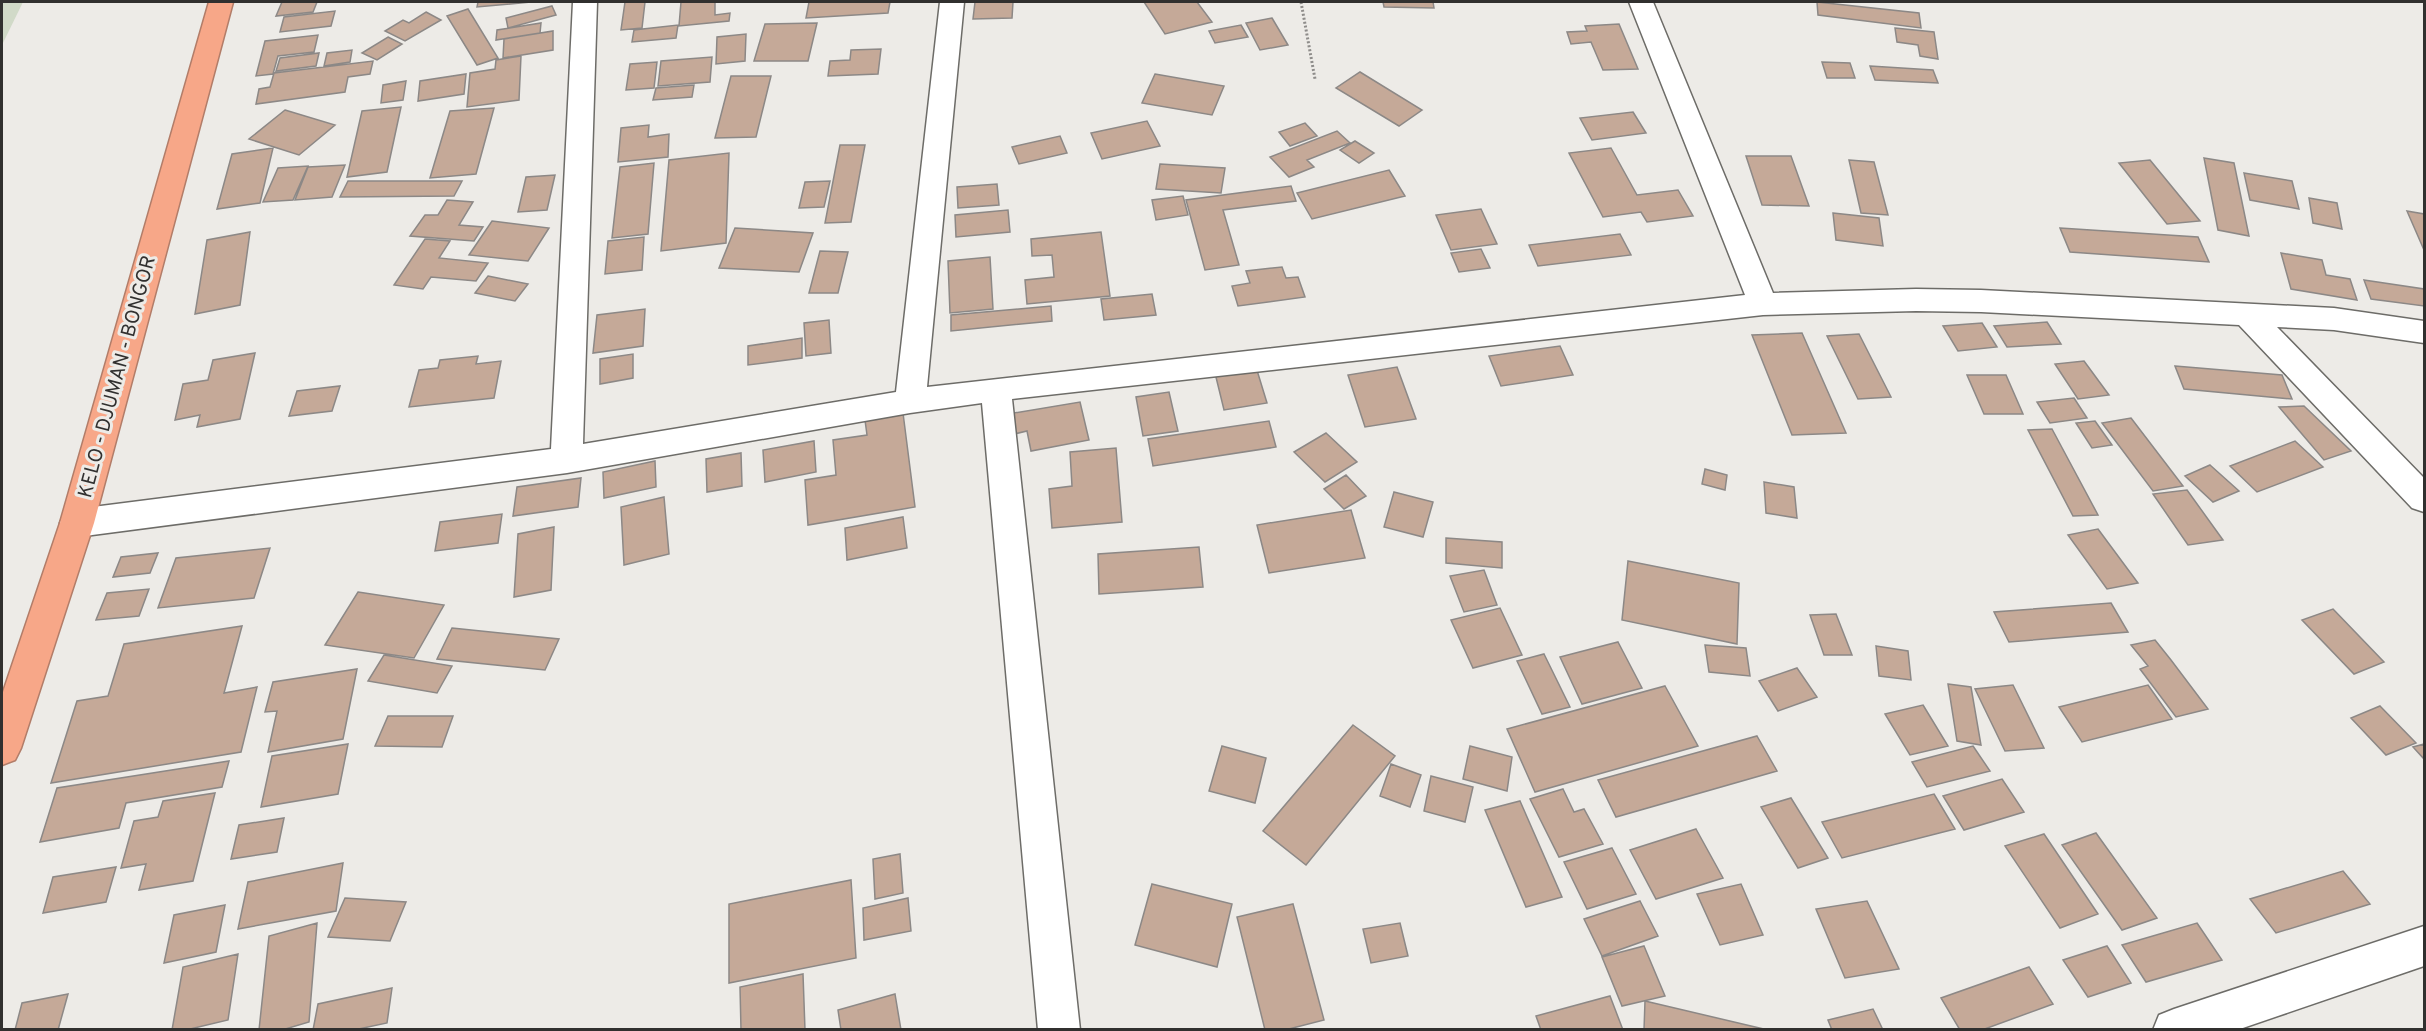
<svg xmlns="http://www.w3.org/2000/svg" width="2426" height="1031" viewBox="0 0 2426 1031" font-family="Overpass,sans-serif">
	<rect width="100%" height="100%" fill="#edebe7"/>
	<path fill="#d1dac8" d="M2,2H23L2,45Z"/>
	<path fill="#c5a998" stroke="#8c8886" stroke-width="1.5" d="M282,2H317L313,12L276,16Z
		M478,2H531L477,7Z
		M625,2H645L642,28L621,30Z
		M681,2H715V15L730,13L729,21L679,26Z
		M809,2H890L888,13L806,18Z
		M975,2H1013L1012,18L973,19Z
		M1144,2H1197L1212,22L1165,34Z
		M1383,2H1433L1434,8L1384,7Z
		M1817,2L1919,13L1921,28L1818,15Z
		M552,6L556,15L508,28L506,18Z
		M468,9L498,58L477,65L447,16Z
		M335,11L331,26L280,32L284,17Z
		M426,12L441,20L405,41L385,31L403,20L409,23Z
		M1272,18L1288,45L1260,50L1246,23Z
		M541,23L540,33L496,40L497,30Z
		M817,23L808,61H754L765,24Z
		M1619,24L1638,69L1603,70L1591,42L1571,44L1567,32L1587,31L1585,26Z
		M678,25L676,38L632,42L634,30Z
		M1241,25L1248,37L1215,43L1209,31Z
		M1895,28L1934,32L1938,59L1920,56L1918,45L1897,42Z
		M553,31V50L503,58L504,39Z
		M746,34L745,61L716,64L717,37Z
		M318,35L314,52L278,56L273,74L256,76L265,41Z
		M388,37L402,44L377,60L362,53Z
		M881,49L878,74L828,76L830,61L850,60L851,50Z
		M352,50L350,62L324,66L327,53Z
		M319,53L316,66L276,71L280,58Z
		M521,56L519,100L467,107L470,73L495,69L496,60Z
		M712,57L710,82L658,86L661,61Z
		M373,61L370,74L348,77L345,92L256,104L259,89L270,87L274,73Z
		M657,62L654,88L626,90L630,64Z
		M1822,62L1850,63L1855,78H1827Z
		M1870,66L1933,70L1938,83L1875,80Z
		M1360,72L1422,110L1399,126L1336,88Z
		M466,74L464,94L418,101L420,81Z
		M1155,74L1224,86L1212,115L1142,103Z
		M731,76H771L756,137L715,138Z
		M406,81L403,100L381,103L383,85Z
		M694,85L692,97L653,100L656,88Z
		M401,107L387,172L347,177L362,111Z
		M494,108L476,174L430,178L450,111Z
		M285,110L335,125L299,155L249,139Z
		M1633,112L1646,133L1592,140L1580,118Z
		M1147,121L1160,146L1102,159L1091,133Z
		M1305,123L1317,136L1290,146L1279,132Z
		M649,125L648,137L669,134L668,157L618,162L621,128Z
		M1337,131L1350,143L1307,160L1314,167L1289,177L1270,157Z
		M1060,136L1067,153L1019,164L1012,147Z
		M1355,141L1374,153L1359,163L1340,150Z
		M840,145H865L851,222L825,223Z
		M273,148L260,203L217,209L232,154Z
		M1611,148L1637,195L1678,190L1693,216L1647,222L1641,212L1603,217L1569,153Z
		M729,153L726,243L661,251L669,160Z
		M1746,156H1791L1809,206L1762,205Z
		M2204,158L2234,163L2249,236L2218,230Z
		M1849,160L1874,162L1888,215L1861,213Z
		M2150,160L2200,221L2167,224L2119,163Z
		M654,163L648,234L612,238L620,167Z
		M1160,164L1225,168L1221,193L1156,189Z
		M345,165L332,197L295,200L308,167Z
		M308,166L293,200L263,202L278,168Z
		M1389,170L1405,196L1312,219L1297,193Z
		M2244,173L2292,181L2299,209L2250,200Z
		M555,175L547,210L518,212L526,177Z
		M348,181H462L454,196L340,197Z
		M830,181L824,207L799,208L805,182Z
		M997,184L999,205L958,208L957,187Z
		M1291,186L1296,201L1223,210L1239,265L1205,270L1186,200Z
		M1183,196L1188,215L1156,220L1152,200Z
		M2309,198L2337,203L2342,229L2313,223Z
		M447,200L473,202L459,225L483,227L474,241L410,236L425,215H438Z
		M1481,209L1497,244L1451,250L1436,215Z
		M1008,210L1010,232L956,237L955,215Z
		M2407,211L2424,214V250Z
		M1833,213L1879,218L1883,246L1836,240Z
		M492,221L549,228L528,261L469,255Z
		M735,228L813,233L799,272L719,268Z
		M2060,228L2198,237L2209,262L2070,252Z
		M250,232L240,305L195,314L207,240Z
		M1101,232L1110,296L1027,304L1025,280L1054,277L1052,255L1032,256L1031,239Z
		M1620,234L1631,255L1538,266L1529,245Z
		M644,237L642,270L605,274L608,241Z
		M425,239L450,241L439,258L488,263L476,281L431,277L423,289L394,285Z
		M1481,249L1490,268L1459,272L1451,253Z
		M820,251L848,252L838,293H809Z
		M2281,253L2322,260L2326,275L2350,279L2357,300L2291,289Z
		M990,257L993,309L950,313L948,261Z
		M1282,267L1286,278L1298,277L1305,297L1238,306L1232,286L1250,283L1246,271Z
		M488,276L528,284L515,301L475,293Z
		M2364,280L2424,289V306L2371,299Z
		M1152,294L1156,315L1104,320L1101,299Z
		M1051,306L1052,321L951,331V315Z
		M645,309L643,346L593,353L597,315Z
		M829,320L831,353L806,356L804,323Z
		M2047,322L2061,344L2007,347L1994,326Z
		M1982,323L1997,347L1958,351L1943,326Z
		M1802,333L1846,433L1792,435L1752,335Z
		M1859,334L1891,397L1858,399L1827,336Z
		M802,338V358L748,365V346Z
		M1560,346L1573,375L1501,386L1489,356Z
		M255,353L240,419L197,427L200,415L175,420L183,384L208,380L213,360Z
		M633,354V378L600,384V359Z
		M478,356L476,364L501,361L494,398L409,407L419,370L438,368L440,360Z
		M2084,361L2109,395L2078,399L2055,364Z
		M2175,366L2282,375L2292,399L2184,389Z
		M1256,367L1267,403L1224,410L1215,373Z
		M1397,367L1416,419L1365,427L1348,375Z
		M1967,375H2006L2023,414H1984Z
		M340,386L332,411L289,416L297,391Z
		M1169,392L1178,431L1143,436L1136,397Z
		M2074,398L2087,418L2050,423L2037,402Z
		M1080,402L1089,440L1031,451L1027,431L1006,436L1002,415Z
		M2304,406L2351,451L2324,460L2279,407Z
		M903,413L915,507L808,525L805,480L836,475L833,440L867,435L865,420Z
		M2131,418L2183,486L2153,491L2102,423Z
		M1269,421L1276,447L1153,466L1148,439Z
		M2095,421L2112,445L2092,448L2076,423Z
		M2052,429L2098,515L2073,516L2028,430Z
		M1326,433L1357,462L1325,482L1294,452Z
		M814,441L816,472L765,482L763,450Z
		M2295,441L2323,467L2257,492L2230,466Z
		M1116,448L1122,522L1052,528L1049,489L1072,486L1070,452Z
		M741,453L742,486L707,492L706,459Z
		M655,461L656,487L604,498L603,472Z
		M2210,465L2239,491L2213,502L2185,476Z
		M1705,469L1727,475L1725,490L1702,484Z
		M1346,475L1366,496L1344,509L1324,489Z
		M581,478L578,507L513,516L517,487Z
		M1764,482L1794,487L1797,518L1766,513Z
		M2187,490L2223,540L2188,545L2153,494Z
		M1394,492L1433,502L1423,537L1384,527Z
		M664,497L669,554L624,565L621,507Z
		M1351,510L1365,558L1269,573L1257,525Z
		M502,514L498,543L435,551L440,522Z
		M903,517L907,548L847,560L845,528Z
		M554,527L551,590L514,597L518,534Z
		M2098,529L2138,583L2107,589L2068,535Z
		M1446,538L1502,542V568L1446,563Z
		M1199,547L1203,587L1099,594L1098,554Z
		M270,548L254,598L158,608L176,558Z
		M158,553L150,573L113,577L121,557Z
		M1628,561L1739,583L1737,644L1622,620Z
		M1484,570L1497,605L1464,612L1450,576Z
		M149,589L139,616L96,620L107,593Z
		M358,592L444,605L414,658L325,645Z
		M2111,603L2128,632L2009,642L1994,612Z
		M1500,608L1522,655L1473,668L1451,620Z
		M2333,609L2384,662L2354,674L2302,620Z
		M1836,614L1852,655H1824L1810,615Z
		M242,626L224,693L257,687L241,752L51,783L77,701L108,696L124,644Z
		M452,628L559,639L545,670L437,659Z
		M2155,640L2171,660L2208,709L2176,717L2140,669L2148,666L2131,645Z
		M1618,642L1642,688L1582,704L1560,657Z
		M1705,645L1746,648L1750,676L1709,672Z
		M1876,646L1908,651L1911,680L1879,676Z
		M1544,654L1570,707L1542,714L1517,661Z
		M384,655L452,666L437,693L368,681Z
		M1797,668L1817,697L1778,711L1759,681Z
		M357,669L343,739L268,752L277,711L265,712L273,682Z
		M1948,684L1971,687L1981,745L1957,741Z
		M2013,685L2044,748L2005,751L1975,689Z
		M2148,685L2172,719L2082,742L2059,707Z
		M1665,686L1698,746L1535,792L1507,729Z
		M1923,705L1948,746L1910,755L1885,714Z
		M2380,706L2416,743L2386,755L2351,718Z
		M388,716H453L442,747L375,746Z
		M1353,725L1395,756L1306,865L1263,831Z
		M1757,736L1777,771L1616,817L1598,780Z
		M348,744L338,794L261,807L272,756Z
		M2424,744V759L2413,747Z
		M1222,746L1266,758L1255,803L1209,791Z
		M1470,746L1512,757L1507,791L1463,779Z
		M1973,746L1990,771L1927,787L1912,762Z
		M229,761L222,787L126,803L119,828L40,842L57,788Z
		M1391,764L1421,775L1410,807L1380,796Z
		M1431,776L1473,787L1465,822L1424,811Z
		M2002,779L2024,812L1964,830L1943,796Z
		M1563,789L1574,812L1584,809L1603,844L1559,857L1530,799Z
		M215,793L193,881L139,890L146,864L121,868L134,821L158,817L163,801Z
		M1934,794L1955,829L1842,858L1822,822Z
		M1791,798L1828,858L1798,868L1761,807Z
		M1520,801L1562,897L1526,907L1485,810Z
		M284,818L277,852L231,859L239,825Z
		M1696,829L1723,878L1656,899L1630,850Z
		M2096,833L2157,918L2122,930L2062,845Z
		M2044,834L2098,914L2060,928L2005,846Z
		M1612,848L1636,894L1587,909L1564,862Z
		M900,854L903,893L875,899L873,859Z
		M343,863L336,911L238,929L248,882Z
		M116,867L106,902L43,913L53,877Z
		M2343,871L2370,904L2276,933L2250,899Z
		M851,880L856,958L729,983V904Z
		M1152,884L1232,904L1217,967L1135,945Z
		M1741,884L1763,935L1720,945L1697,894Z
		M345,898L406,902L390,941L328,937Z
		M908,898L911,931L864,940L863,908Z
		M1640,901L1658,936L1602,956L1584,919Z
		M1867,901L1899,969L1845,978L1816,909Z
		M1293,904L1324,1020L1285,1030H1265L1237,917Z
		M225,905L216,952L164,963L174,915Z
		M317,923L309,1022L282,1030H259L269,936Z
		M1400,923L1408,956L1371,963L1363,929Z
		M2197,923L2222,960L2146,982L2122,945Z
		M1644,946L1665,996L1622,1006L1602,957Z
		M2107,946L2131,983L2088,997L2063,960Z
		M238,954L228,1020L186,1030H172L183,967Z
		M2029,967L2053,1004L1982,1030H1960L1941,998Z
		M803,974L805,1030H741L740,987Z
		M392,988L387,1023L354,1030H313L318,1004Z
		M68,994L58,1030H15L22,1003Z
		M895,994L901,1030H841L838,1010Z
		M1610,996L1623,1030H1541L1536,1016Z
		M1645,1001L1768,1030H1644Z
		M1873,1009L1883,1030H1832L1828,1020Z"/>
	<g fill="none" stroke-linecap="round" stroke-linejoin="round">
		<defs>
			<path id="street" d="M573,2H597L583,444L896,392L940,2H964L927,387L1745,295L1629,2H1653L1773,293L1916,289L1981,290L2334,308L2424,321V343L2334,330L2277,327L2424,478V512L2412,508L2239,325L1981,312L1916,311L1763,315L1012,399L1080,1030H1038L982,403L910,413L567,473L77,537L65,533L60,523L65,513L77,509L551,449Z
				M2424,926V966L2237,1030H2153L2159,1015L2174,1009Z"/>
			<path id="highway" d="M209,2H233L94,523L21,748L15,760L2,765V695L60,523Z"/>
		</defs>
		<use href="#street" stroke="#6d6c68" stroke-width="3"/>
		<use href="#highway" stroke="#b27d69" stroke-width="3"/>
		<path stroke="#8e8c8a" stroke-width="3" stroke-dasharray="2 2" stroke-linecap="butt" d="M1301,2L1315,79"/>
		<use href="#street" fill="#fff" fill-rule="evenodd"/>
		<use href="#highway" fill="#f7a788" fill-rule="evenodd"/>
	</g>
	<g text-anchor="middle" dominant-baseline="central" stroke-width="6" stroke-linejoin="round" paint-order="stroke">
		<g font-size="20" fill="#31302f" stroke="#edebe7">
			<text transform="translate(118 377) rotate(-75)">KELO - DJUMAN - BONGOR</text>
		</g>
	</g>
	<rect width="2426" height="1031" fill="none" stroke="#31302f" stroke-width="6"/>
</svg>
